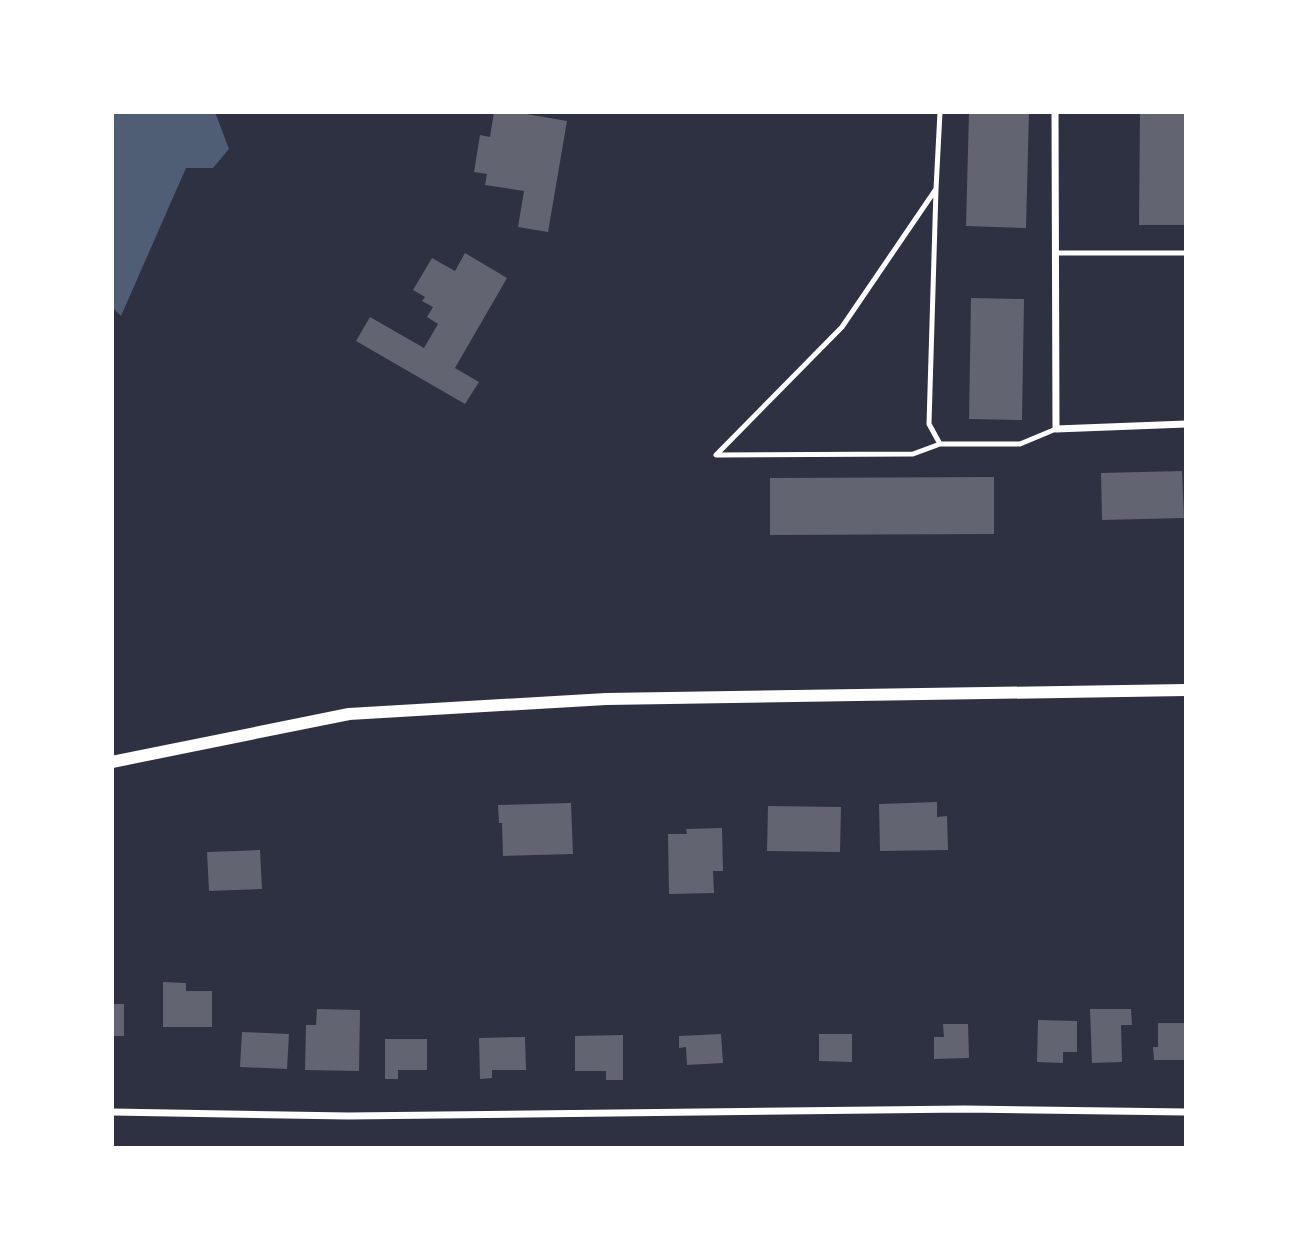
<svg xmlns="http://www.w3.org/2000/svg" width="1298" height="1260" viewBox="0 0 1298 1260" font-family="'IBM Plex Sans',sans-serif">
	<rect width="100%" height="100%" fill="#2d3142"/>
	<path fill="#4f5d75" d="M112,112H215L229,149L213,168H186L121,316L112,307Z"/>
	<path fill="#626471" d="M494,112H515L567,121L548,232L518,227L524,191L485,185L487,174L474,172L480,135L490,137Z
		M969,112H1029L1026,228L966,226Z
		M1140,112H1186V225H1139Z
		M465,253L507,278L455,368L479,382L465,404L356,341L370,317L424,348L438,324L427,317L433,307L422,301L425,297L413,290L432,258L455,271Z
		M971,298L1024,299L1022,420L969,419Z
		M1182,471L1184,518L1102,520L1101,473Z
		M994,477V534L770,535V478Z
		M937,802V817L947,816L948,850L880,851L879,804Z
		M571,803L573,854L503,856L502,823H499L498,805Z
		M768,806L841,807L840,852L767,851Z
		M722,828L723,871H713L714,893L669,894L668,834H687L686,829Z
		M260,850L262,889L209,891L207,852Z
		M163,982L186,983V991H212V1027H163Z
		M112,1004H124V1036H112Z
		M317,1009L360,1010L359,1071L305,1070L306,1025H316Z
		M1090,1009H1131L1132,1025H1121L1122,1062L1092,1063Z
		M1038,1020L1077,1021V1052H1063V1063L1037,1062Z
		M1158,1023H1186V1060H1154L1153,1047H1158Z
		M943,1024H968L969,1058L934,1059V1037H944Z
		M242,1032L289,1034L287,1069L240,1067Z
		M721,1034L723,1063L687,1065L686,1047L679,1048V1036Z
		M819,1034H852V1062L819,1061Z
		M623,1035V1080H606V1071H575V1036Z
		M525,1037L526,1070H492V1078L480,1079L479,1038Z
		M385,1039H427V1070H398V1079H385Z"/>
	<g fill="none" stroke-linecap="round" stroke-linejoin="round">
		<path stroke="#fff" stroke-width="5" d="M936,189L940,112
			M1055,253H1186
			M940,444L929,424L936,189L842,327L716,455L913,454L940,444H1020L1056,429"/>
		<path stroke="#fff" stroke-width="7" d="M1055,112L1056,429L1186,424
			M112,1112L348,1116L965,1109L1186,1112"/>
		<path stroke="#fff" stroke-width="12" d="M112,762L349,714L606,699L1186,690"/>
	</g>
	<rect width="1298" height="1260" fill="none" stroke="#ffffff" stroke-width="228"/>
</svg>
